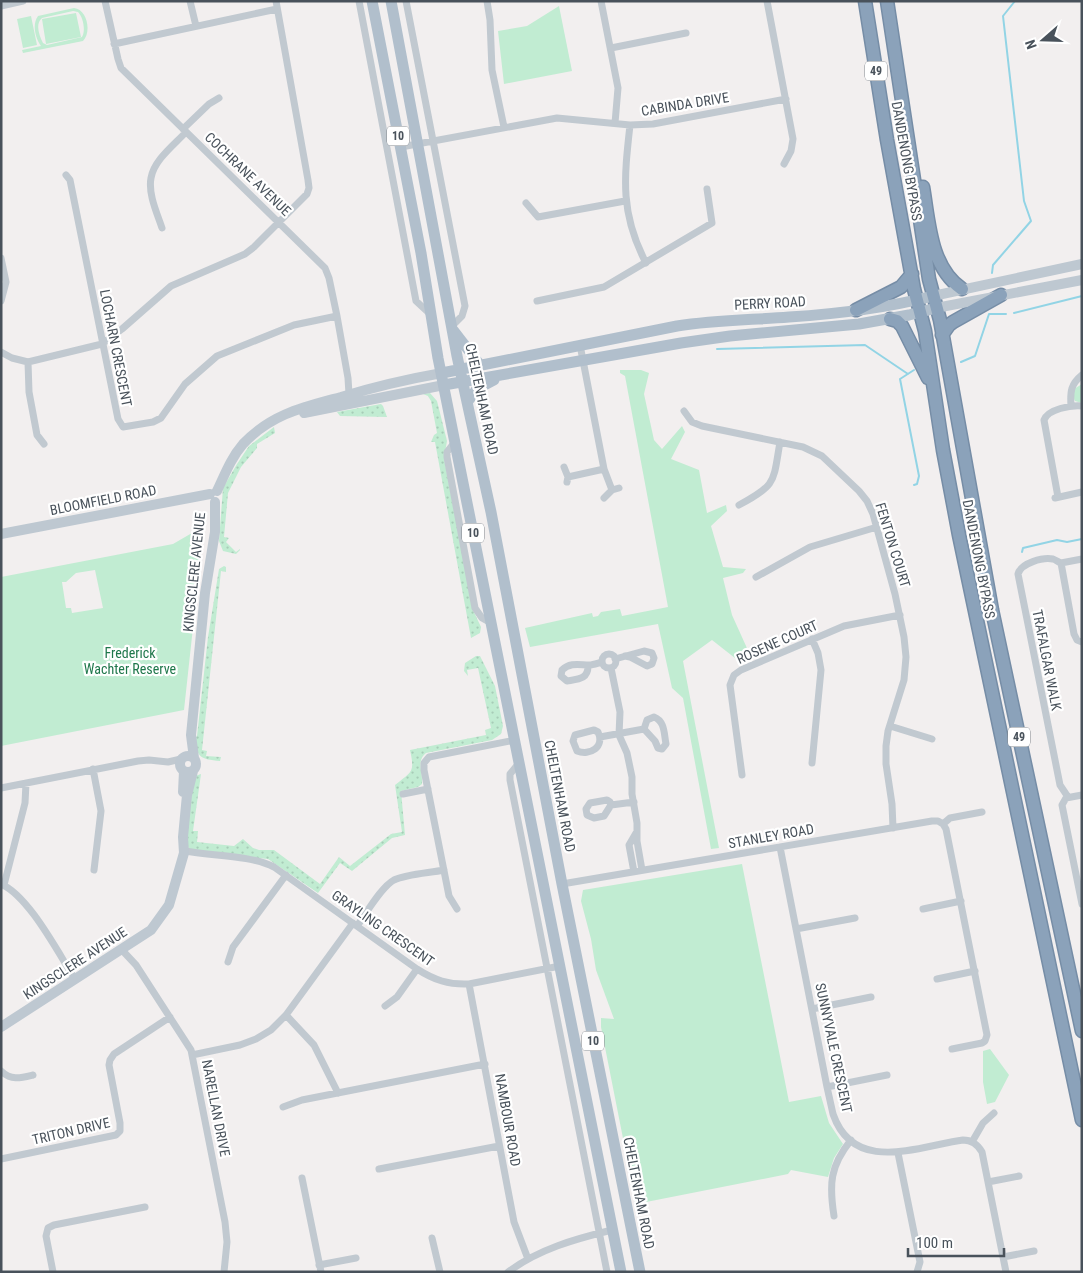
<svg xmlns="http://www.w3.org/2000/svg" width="1083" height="1273" viewBox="0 0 1083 1273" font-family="'Roboto Condensed',sans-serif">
	<defs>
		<pattern id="grass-dots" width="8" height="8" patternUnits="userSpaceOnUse" patternTransform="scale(1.25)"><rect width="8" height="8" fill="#c1ecd2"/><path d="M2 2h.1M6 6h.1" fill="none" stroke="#a7ccb7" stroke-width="1.8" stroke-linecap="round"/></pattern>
	</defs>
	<rect width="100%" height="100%" fill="#f2efef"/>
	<path fill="url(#grass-dots)" d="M430,393L437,401L447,441L444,458L473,610L481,627L480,633L471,638L435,442H431L434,435L437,433L431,401L428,396L423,394Z
		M381,404L383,406L387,417L340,416L337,412Z
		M274,427L275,433L257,444V448L241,467L228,493L224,537L229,538L226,542L236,552L240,549V550L236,554L223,551L219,541L223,488L237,464L249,446Z
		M224,566L226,567V572L221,571L202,750L207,751L206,756L221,757L220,761C200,759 197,758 195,738L197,736L208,637L219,569Z
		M476,656H480L495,686L503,726L501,734L492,740L426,753C416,761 423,772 422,784L418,787L401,791L405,835L392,838L352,871L340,863L318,893L268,859L190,850C181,838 192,792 195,776L201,774L193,831H198L197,842L234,846L243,839L253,848L259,850H274L320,884L339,857L350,866L391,834L402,832L395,785C412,771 415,773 410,750L486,735L485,730L491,728L478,668L467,670L468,676L464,671L465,663Z"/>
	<path fill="#c1ecd2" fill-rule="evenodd" d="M559,6L572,71L504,84L498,31L527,26Z
		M74,8C87,9 92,32 83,41L23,53L22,50L41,46C35,38 32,24 38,16ZM73,11L78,12C83,17 86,30 82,37L47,45L43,43C39,35 35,24 42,18Z
		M76,13L81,37L46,44L42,19Z
		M31,16L37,45L23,48L17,19Z
		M620,370H641L649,373L644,394L654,440L662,449L682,426L685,432L671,459L699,470L707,513L726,505L727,511L711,526L723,567L746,569L743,573L723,578L732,615L751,657L740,662L712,640L683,661L719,848L711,849L683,698L672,688L658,624L530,647L525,628L592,613L593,617L598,616L601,612L620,609L622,616L668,607L625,376L620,373Z
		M1082,384V403L1075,401L1072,395L1074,389Z
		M204,526L184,710L1,746V577L173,544ZM95,570L103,608L72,613L71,608H66L62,582H66L76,573Z
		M742,864L789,1102L821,1096L829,1123L843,1144L834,1158L828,1177L791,1170L788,1174L636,1204L601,1027V1018L614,1019L596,970L591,939L581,901L583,890Z
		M990,1049L1009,1075L995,1102L987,1104L983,1082V1051Z"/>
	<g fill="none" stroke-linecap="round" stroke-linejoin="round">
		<path stroke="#92d4e5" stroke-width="2" d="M992,273L993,265L1031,221L1024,201L1003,16L1015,1
			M1014,313L1082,296
			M717,349L865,345L908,374
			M961,362L975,356L989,314H1006
			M914,485L917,484L919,476L900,379L914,370
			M1022,552L1023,548L1057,540L1067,542L1082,539"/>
		<defs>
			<path id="highway" d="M865,1L887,140L914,289L925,331L943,450L959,535L1082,1120
				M887,1L929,279L940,320L992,610L1082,1031
				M923,187C929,222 930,267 962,289
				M856,310L901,287L912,274
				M890,319L897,321L902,326L928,378
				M942,335L949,325L953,322L1001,295"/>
		</defs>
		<use href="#highway" stroke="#768da6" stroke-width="15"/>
		<path stroke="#c1c9d0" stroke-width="7" d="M105,1L118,59L121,68L325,268L329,278L337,316L348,378L349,394
			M190,1L196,26
			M359,1L416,301L430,314
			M406,1L465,306L462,316L452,326
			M487,1L490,20L492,70L504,127
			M601,1L618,88L615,123
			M767,1L793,139L791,151L784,164
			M1,6L23,1
			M114,44L277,9
			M611,48L686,33
			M630,125C624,179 620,213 646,263
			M183,129L209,104L219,98
			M401,147L557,118L630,125L653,124L786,99
			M66,175L70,180L118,419L123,427L153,422L161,418L185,384L217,356L294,325L337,316
			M526,203L538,217L625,201
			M162,228C157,213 148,194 151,178C154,160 174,145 186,132
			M1,258L6,282L1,301
			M537,301L604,287L712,223L707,189
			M580,345L604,469L612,490
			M1,352L12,358L28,362L102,344L122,329L171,286L245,254L254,247L307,194L309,188L308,180L276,1
			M28,362L29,392L37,435L44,444
			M1071,406C1070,391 1071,384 1082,375
			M684,411L692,422L702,426L803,447L822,456L859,491L867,501L873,514L895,594L904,637L906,657L904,680L888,731L886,746V764L892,804L893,828
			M455,442L447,452V457L475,608L482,618L491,623
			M564,467L568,477L567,482
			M568,477L604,469
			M1058,497L1044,420C1048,409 1071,405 1082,406
			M604,498L612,490L619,488
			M1055,498L1082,492
			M739,505C777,485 773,482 780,442
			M1061,563C1058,562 1056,560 1053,559C1043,557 1021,563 1018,574L1060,785L1068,797
			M1061,563L1074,634L1077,640L1082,642
			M1061,563L1082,559
			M756,577L810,547L877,527
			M812,639L818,653L821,670L812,763
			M602 661a7 7 0 1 1 14 0a7 7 0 1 1-14 0Z
			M615,659L644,651L652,653L654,658L652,664L647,666L630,657L625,656
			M588,666C588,679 579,679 567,681L561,676L562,670C570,662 580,665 589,665C593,665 598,663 602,662
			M611,668L620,712L619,735L627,753L632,777V794L637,823V841L642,870
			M654,717C665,721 664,734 666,744L662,749L658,748L655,741L644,729L647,720Z
			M890,726L932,739
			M594,730L598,732C605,747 590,756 577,751L573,741L575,735Z
			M600,737L644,729
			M519,763L510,774V780L607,1272
			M93,769L101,811L94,870
			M742,775L730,685L734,675L741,670L844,626L900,615
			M1,788L138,761L149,760L168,762L181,759
			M403,794L428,789
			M1082,795L1066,798L1062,805L1082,904
			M607,800L610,802L611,805L604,816L594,818L587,815L586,809L590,803Z
			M611,805L634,802
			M943,824L946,829L987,1035L985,1041L982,1043L952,1049
			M943,824L950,818L982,812
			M780,847L827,1087C829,1096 831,1105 833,1114C854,1175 919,1146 963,1140C972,1140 978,1145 982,1152L1006,1272
			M185,851C212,856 250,855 274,867L417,969C434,980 449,985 469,984L560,966
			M634,872L629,845L636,833
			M1,884C29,896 58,953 75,979
			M562,884L932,821H938L943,824
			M4,885L25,803L26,783
			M457,909L449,896L424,770V763L429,757L515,740
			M923,909L961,901
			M357,926C366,914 381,887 394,880C407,874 429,873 444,870
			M796,929L855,918
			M121,949L136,965L191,1050L225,1222L227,1242L224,1272
			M228,962L233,947L286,875
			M937,979L975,971
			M469,984L514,1222L528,1259
			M385,1006L397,997L417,969
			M812,1009L871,997
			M286,1015L314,1045L338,1093
			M192,1055L240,1045L256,1039L271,1030L286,1015L353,923
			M1,1071C11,1081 21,1078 33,1075
			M827,1087L887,1075
			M283,1107L302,1100L485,1064
			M972,1142L983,1123L994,1113
			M898,1153L920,1262L917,1272
			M1,1159L116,1135L120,1131V1123L109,1065L110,1060L114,1054L170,1017
			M379,1169L499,1146
			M302,1178L321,1272
			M988,1182L1019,1176
			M834,1216C829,1184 830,1166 851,1140
			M432,1238L440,1272
			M1003,1257L1034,1251
			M319,1265L356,1258
			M53,1272L46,1236L48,1228L54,1225L145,1207
			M508,1272C539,1249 575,1239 612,1230"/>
		<path stroke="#bec8d1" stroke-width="10" d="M933,296L1082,264
			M936,308L1082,280
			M304,413L444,385
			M217,491C225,474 231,458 243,444C271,414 304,407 341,397C374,387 408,379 442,373
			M1,534L210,494
			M180 764a8 8 0 1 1 16 0a8 8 0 1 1-16 0Z
			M194,758L191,735L205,593L215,532V502
			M183,792L184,771
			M1,1027L151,930L169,905L184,853L183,837L187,795L193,771"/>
		<path stroke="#b1bfcc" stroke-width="11" d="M372,1L421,253L438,358L621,1272
			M391,1L457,356L491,512L562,884L640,1272
			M453,330L480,365
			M442,373L677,326C715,320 751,320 789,317C837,314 886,308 933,296
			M444,385L681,343L730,336L859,324L909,315L936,308
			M468,401L477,389L494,380"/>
		<use href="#highway" stroke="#8ba2ba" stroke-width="12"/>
	</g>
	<g text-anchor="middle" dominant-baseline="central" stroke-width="4.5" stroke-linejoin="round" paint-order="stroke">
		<g fill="#fff" stroke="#80868c" stroke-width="1">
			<rect x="865" y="61.5" width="22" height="19" rx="4"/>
			<rect x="387" y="126.5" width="22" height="19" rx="4"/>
			<rect x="462" y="523.5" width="22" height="19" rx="4"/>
			<rect x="1008" y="727.5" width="22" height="19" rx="4"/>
			<rect x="582" y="1031.5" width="22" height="19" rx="4"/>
		</g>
		<g font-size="12" font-weight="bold" fill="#49525b">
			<text x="876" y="71">49</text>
			<text x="398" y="136">10</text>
			<text x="473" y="533">10</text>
			<text x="1019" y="737">49</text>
			<text x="593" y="1041">10</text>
		</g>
		<g font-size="14" fill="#49525b" stroke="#fff">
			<text transform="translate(685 104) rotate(-9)">CABINDA DRIVE</text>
			<text transform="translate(907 161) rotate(80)">DANDENONG BYPASS</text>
			<text transform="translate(248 174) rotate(44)">COCHRANE AVENUE</text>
			<text transform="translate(770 303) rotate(-3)">PERRY ROAD</text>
			<text transform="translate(116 348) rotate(79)">LOCHARN CRESCENT</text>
			<text transform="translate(482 399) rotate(78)">CHELTENHAM ROAD</text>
			<text transform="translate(103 500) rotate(-11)">BLOOMFIELD ROAD</text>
			<text transform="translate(893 545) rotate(73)">FENTON COURT</text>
			<text transform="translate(979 559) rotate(79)">DANDENONG BYPASS</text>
			<text transform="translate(194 572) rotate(-84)">KINGSCLERE AVENUE</text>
			<text transform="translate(777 642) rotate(-24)">ROSENE COURT</text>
			<text transform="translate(1047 660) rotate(79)">TRAFALGAR WALK</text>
			<text transform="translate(560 796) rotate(79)">CHELTENHAM ROAD</text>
			<text transform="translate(771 836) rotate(-10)">STANLEY ROAD</text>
			<text transform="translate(383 928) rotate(35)">GRAYLING CRESCENT</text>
			<text transform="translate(75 963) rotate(-33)">KINGSCLERE AVENUE</text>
			<text transform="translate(834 1048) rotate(78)">SUNNYVALE CRESCENT</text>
			<text transform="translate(216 1108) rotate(79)">NARELLAN DRIVE</text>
			<text transform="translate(508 1120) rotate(80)">NAMBOUR ROAD</text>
			<text transform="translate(71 1131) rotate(-13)">TRITON DRIVE</text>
			<text transform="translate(639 1193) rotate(79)">CHELTENHAM ROAD</text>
		</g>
		<g font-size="14" fill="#1f774b" stroke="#fff">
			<text x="130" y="653">Frederick<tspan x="130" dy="16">Wachter Reserve</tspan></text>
		</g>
	</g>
	<rect width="1083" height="1273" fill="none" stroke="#49525b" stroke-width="5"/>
	<g transform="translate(1043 40) rotate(250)" stroke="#ffffff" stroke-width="4" paint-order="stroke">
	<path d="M0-4L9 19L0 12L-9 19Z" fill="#49525b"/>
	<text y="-8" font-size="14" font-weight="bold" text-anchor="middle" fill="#49525b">N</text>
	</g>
	<path d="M908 1248v8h96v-8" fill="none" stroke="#49525b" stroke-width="2.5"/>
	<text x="916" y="1248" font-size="15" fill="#49525b" stroke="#ffffff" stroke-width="4" paint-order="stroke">100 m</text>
</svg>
